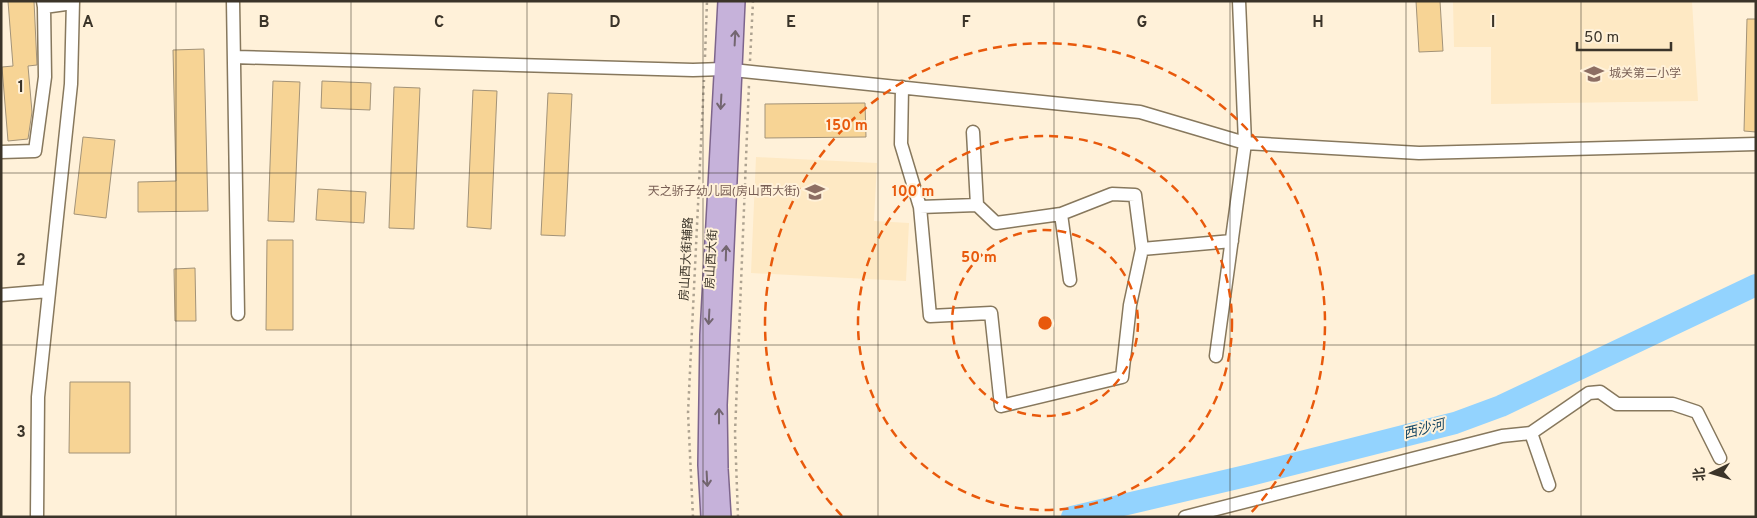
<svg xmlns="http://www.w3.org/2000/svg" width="1757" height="518" viewBox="0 0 1757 518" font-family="Overpass,'Noto Sans SC',sans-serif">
	<rect width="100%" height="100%" fill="#fff1d9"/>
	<path fill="#fee9c4" d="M1453,1H1692L1698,101L1491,104V47H1454Z
		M756,157L877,163L874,221L909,223L906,281L751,273Z"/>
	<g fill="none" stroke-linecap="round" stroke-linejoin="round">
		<path stroke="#93d3fe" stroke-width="22" d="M1072,517L1250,475L1455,423L1501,406L1756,285"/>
	</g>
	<path fill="#f7d495" stroke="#a39378" d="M8,1H34L37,65L28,66L32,112L28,139L8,141L2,67L13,66Z
		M1416,1H1440L1443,51L1419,52Z
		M1747,19H1756V132L1744,131Z
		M204,49L208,211L138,212V182L176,181L173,50Z
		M273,81L300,82L294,222L268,221Z
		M322,81L371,83L370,110L321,108Z
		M394,87L420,88L414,229L389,228Z
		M473,90L497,91L491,229L467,227Z
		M548,93L572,94L565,236L541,235Z
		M865,103L866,137L765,138V104Z
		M83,137L115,140L106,218L74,214Z
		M318,189L366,192L364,223L316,220Z
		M267,240H293V330H266Z
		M195,268L196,321H175L174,269Z
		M70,382H130V453H69Z"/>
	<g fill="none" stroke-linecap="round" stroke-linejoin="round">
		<defs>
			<path id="minor" d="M233,1L238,314
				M44,7L73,3
				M234,57L693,70L723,69L1140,112L1245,143L1419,153L1756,144
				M902,87L901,144L920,207L930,316L991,313L1001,406L1122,377L1130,305L1142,249L1232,241
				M973,132L977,205
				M1,152L35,151L45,77L44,7L43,1
				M920,207L977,205L996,223L1061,214L1112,194L1135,195L1142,249
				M1061,214L1070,280
				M1,295L49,291
				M1216,356L1245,143L1239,1
				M1531,433L1589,393L1600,392L1617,404H1673L1697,412L1720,458
				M37,517L38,397L71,84L73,1
				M1185,517L1502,436L1531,433L1549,485"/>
			<path id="major" d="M709,517L706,465L708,335L726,1
				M723,517L720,469L719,405L737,1"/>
		</defs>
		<use href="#minor" stroke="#87785d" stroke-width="15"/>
		<use href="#major" stroke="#7d658c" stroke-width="18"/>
		<path stroke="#ada290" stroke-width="2.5" stroke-dasharray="2.5 4" stroke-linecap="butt" d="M705,57L707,1
			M750,61L753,1
			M693,517L688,413L704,80
			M738,517L735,433L749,84"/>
		<use href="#minor" stroke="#fff" stroke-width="12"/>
		<use href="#major" stroke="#c6b2da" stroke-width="15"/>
	</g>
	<defs><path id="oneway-shaft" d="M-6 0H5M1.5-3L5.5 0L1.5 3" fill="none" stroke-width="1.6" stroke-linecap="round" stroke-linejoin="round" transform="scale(1.25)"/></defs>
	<g stroke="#736670">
		<use href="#oneway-shaft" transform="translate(735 38) rotate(-87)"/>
		<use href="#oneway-shaft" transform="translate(721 102) rotate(93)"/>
		<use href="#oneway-shaft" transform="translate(726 253) rotate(-88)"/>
		<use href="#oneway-shaft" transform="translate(709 317) rotate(93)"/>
		<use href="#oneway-shaft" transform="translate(719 416) rotate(-90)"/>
		<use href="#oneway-shaft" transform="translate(707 479) rotate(87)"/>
	</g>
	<path fill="none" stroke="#3b3429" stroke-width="1" stroke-opacity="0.55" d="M176,1V517M351,1V517M527,1V517M703,1V517M878,1V517M1054,1V517M1230,1V517M1406,1V517M1581,1V517M1,173H1756M1,345H1756"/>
	<g fill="none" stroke="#e8590c" stroke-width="2.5" stroke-dasharray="9 6">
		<circle cx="1045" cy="323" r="93"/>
		<circle cx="1045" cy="323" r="187"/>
		<path d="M842 516A280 280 0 1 1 1248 516"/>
	</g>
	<defs>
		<symbol id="school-bare" viewBox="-9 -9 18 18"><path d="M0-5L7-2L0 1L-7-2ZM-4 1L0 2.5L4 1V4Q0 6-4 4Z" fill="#8d6e63" stroke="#fff1d9" stroke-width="2.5" paint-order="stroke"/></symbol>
	</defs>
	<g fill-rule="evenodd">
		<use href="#school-bare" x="1580" y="60" width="28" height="28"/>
		<use href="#school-bare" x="801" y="178" width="28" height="28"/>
	</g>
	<g text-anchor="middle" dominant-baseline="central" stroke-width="4" stroke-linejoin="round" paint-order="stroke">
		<g font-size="12" fill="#785e54" stroke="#fff1d9" text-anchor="start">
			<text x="1609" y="74">城关第二小学</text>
			<text x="800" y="192" text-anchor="end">天之骄子幼儿园(房山西大街)</text>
		</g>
		<g font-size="12" fill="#3b3429" stroke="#fff1d9">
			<text transform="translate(687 259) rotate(-87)">房山西大街辅路</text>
			<text transform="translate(712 259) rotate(-87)">房山西大街</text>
		</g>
		<g font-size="14" font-style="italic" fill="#154663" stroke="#fff1d9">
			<text transform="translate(1424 430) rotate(-14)">西沙河</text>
		</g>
	</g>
	<g font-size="16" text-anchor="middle" font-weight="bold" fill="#3b3429" stroke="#fff1d9" stroke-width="4" stroke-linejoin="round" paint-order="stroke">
		<text x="88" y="27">A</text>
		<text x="264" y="27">B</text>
		<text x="439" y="27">C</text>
		<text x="615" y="27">D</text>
		<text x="791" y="27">E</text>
		<text x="966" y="27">F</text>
		<text x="1142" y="27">G</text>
		<text x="1318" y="27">H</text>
		<text x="1493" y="27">I</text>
		<text x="21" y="92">1</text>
		<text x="21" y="265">2</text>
		<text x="21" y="437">3</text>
	</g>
	<circle cx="1045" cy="323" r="8" fill="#e8590c" stroke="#fff1d9" stroke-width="2.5"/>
	<g font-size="15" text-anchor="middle" font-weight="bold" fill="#e8590c" stroke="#fff1d9" stroke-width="4" stroke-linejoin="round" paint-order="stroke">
		<text x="847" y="130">150 m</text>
		<text x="913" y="196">100 m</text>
		<text x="979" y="262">50 m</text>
	</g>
	<rect width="1757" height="518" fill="none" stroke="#3b3429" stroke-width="5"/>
	<g transform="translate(1712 473) rotate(265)" stroke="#fff1d9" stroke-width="4" paint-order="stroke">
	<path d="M0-4L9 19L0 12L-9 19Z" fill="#3b3429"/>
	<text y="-8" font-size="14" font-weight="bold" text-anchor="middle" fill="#3b3429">北</text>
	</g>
	<path d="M1577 42v8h94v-8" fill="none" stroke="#3b3429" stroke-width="2.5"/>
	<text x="1584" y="42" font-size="15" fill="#3b3429" stroke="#fff1d9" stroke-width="4" paint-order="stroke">50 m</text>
</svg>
